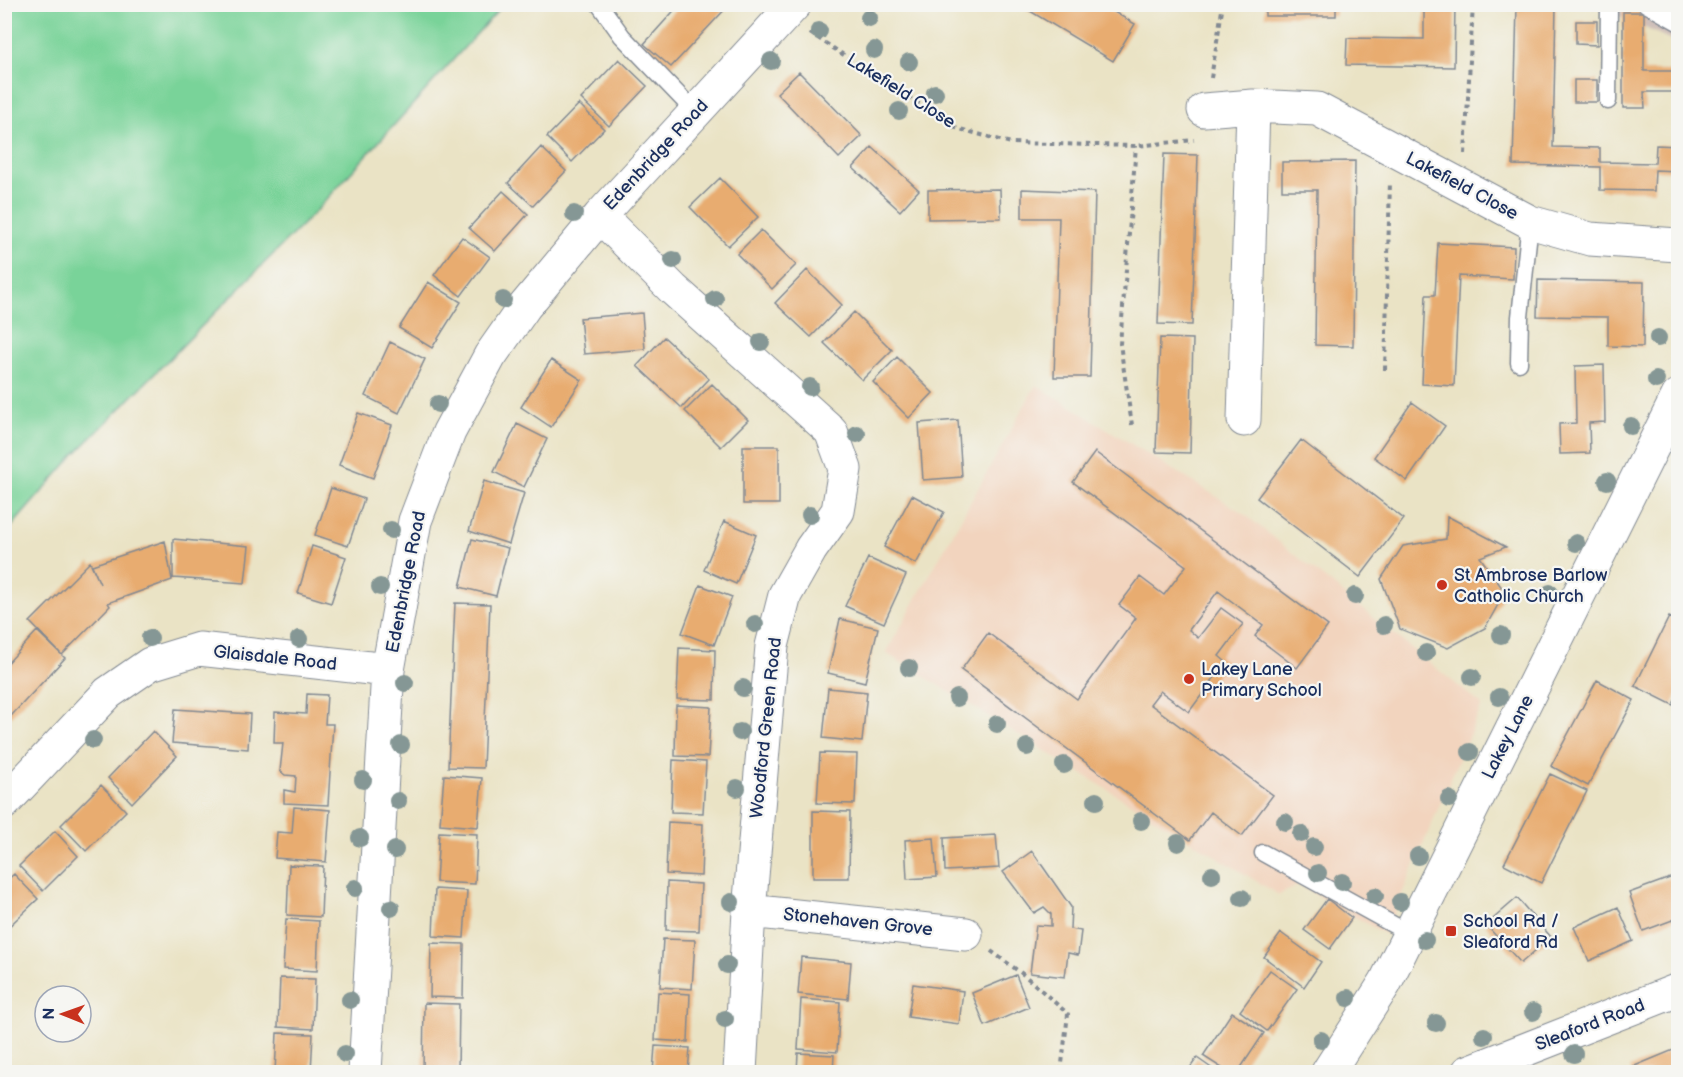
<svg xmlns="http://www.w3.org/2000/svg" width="1683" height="1077" viewBox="0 0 1683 1077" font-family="'Balsamiq Sans',sans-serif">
	<rect width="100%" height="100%" fill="#f6f6f2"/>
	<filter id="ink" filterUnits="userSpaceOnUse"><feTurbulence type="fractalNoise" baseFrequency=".0167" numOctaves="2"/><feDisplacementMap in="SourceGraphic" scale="12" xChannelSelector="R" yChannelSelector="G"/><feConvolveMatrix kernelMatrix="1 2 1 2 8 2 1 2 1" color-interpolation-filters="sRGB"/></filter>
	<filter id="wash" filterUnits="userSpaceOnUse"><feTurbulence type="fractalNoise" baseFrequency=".008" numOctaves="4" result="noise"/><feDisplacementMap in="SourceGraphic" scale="24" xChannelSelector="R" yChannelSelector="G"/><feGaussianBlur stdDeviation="1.35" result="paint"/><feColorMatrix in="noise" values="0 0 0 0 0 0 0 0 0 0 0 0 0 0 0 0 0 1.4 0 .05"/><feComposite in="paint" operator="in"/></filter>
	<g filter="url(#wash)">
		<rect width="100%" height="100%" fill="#eae3c5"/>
		<path fill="#f2d4be" d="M1036,385L1243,513L1482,705L1385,934L1299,885L1279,895L886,653Z"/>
		<path fill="#cfc0ba" d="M1595,5H1678V43Z"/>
		<path fill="#79d399" stroke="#4a817c" stroke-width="1.5" d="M5,4L503,5L317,210L74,455L5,534Z"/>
		<g id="blocks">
			<path fill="#e8ac70" d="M680,4H730L671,67L644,44Z
				M1265,4H1336V16H1265Z
				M1424,4H1455L1454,67L1346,65L1347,38L1424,39Z
				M1020,5H1102L1135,24L1113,61Z
				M1517,5L1556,6L1553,147L1600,148V162L1655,163L1656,145L1678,146V171L1655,170L1654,191L1600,190V167L1513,165Z
				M1623,12H1644V71H1678V92H1644L1645,108H1623Z
				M1576,21H1597V45L1576,44Z
				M619,59L647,86L609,126L581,99Z
				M799,72L862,136L839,158L777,93Z
				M1574,80H1597V102H1574Z
				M579,104L604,129L572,162L547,137Z
				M541,147L566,171L533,206L508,183Z
				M872,147L919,190L900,211L853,168Z
				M1164,154L1198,155L1192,325L1158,324Z
				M1355,161L1353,346L1315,345L1317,190H1282V162Z
				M720,178L758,217L728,246L690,207Z
				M1000,189L1001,218L928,219V190Z
				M1022,189L1095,192L1090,377H1054L1059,218H1022Z
				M503,191L528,214L495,251L469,228Z
				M761,230L796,265L772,289L737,254Z
				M462,237L490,257L461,296L434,275Z
				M1438,243L1514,247L1513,279L1459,276L1454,386L1422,384L1426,295H1435Z
				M807,270L842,305L811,337L775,303Z
				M1538,280L1644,282L1643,347L1608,346V317L1537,316Z
				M428,282L461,302L432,348L399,328Z
				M854,312L892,350L862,380L824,343Z
				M642,313L645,349L584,354L580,318Z
				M664,337L709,379L682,408L637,366Z
				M1160,338L1193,339L1190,453L1156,452Z
				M390,342L425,359L399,413L365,396Z
				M897,357L933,393L909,418L873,382Z
				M551,360L582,380L551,427L521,407Z
				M1604,365L1605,422L1589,423L1590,453L1560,454L1559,424L1576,423L1575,366Z
				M712,384L748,420L721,447L685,411Z
				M1412,402L1445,426L1407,481L1374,457Z
				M358,413L392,425L373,478L339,465Z
				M958,420L962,477L923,480L919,423Z
				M517,424L547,439L524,487L494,472Z
				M1301,440L1404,519L1360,577L1257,498Z
				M743,446H779V504H743Z
				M1095,452L1328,626L1297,668L1255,636L1263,625L1218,591L1189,630L1198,638L1221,608L1243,624L1219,656L1226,662L1189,712L1160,691L1150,704L1273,795L1242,836L1211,812L1190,840L961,670L988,633L1077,699L1136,618L1119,605L1140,577L1164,595L1186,566L1073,482Z
				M484,481L524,493L509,544L469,531Z
				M331,488L364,499L348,546L315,535Z
				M912,495L944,512L916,564L884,547Z
				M1447,516L1506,547L1480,557L1505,592L1485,628L1448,648L1400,629L1381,579L1403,546L1446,539Z
				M724,521L756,535L736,584L704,570Z
				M173,539L249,546L245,583L173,578Z
				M472,539L508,548L496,596L460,587Z
				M165,541L172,580L108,603L110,606L62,655L30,622L90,562L100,584L92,565Z
				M312,546L346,557L331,603L298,593Z
				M868,558L906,575L884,623L845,606Z
				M700,585L732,597L714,645L682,633Z
				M1678,601V615L1673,612Z
				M455,603L490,604L483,768L448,767Z
				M1669,617L1678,622V693L1673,705L1635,686Z
				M840,619L878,628L865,682L828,673Z
				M37,631L65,658L11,716L4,711V667Z
				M679,648L715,650L714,700L677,699Z
				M1597,680L1634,700L1588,786L1551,766Z
				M828,688L867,692L862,742L823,738Z
				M307,694L327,695L325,724H333L328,805L284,803V790L295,792L296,776L285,775L280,771L283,743H274L275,712L306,714Z
				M676,705L711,707L708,757L675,756Z
				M175,709L250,714L248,749L172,743Z
				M153,731L177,756L132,803L108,778Z
				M820,753L857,754L855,804L817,803Z
				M673,760L706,762L703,813L671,812Z
				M1550,774L1587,791L1541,883L1504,864Z
				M444,775L482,778L478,827L440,824Z
				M101,785L126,811L86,851L61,825Z
				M294,807L330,810L326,862L275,858L277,832L292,833Z
				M813,811L850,812L849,878H813Z
				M668,822L703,824L701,876L666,874Z
				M55,831L78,856L43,891L19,866Z
				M439,832L477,834L475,884L436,882Z
				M996,835L999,868L945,871L944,838Z
				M934,838L937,877L907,879L905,840Z
				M1032,851L1071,907L1070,929L1081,931L1078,955L1068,953L1065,977L1030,973L1036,925L1051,926V914L1044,907L1034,913L1003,872Z
				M289,865L323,866L321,917L287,915Z
				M14,874L38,899L4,931V883Z
				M1678,875V918L1643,931L1629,893Z
				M667,882L701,884L699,931L666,930Z
				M435,889L467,891L464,938L433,936Z
				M1517,898L1551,937L1521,963L1486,925Z
				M1327,899L1352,918L1330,949L1304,930Z
				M1618,907L1633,941L1589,961L1574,927Z
				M286,919L319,921L317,971L283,969Z
				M1281,933L1321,962L1304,987L1264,957Z
				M663,939L695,940L692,989L660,987Z
				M431,943L464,944L463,998L430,997Z
				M801,957L851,962L848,999L798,994Z
				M1270,970L1297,989L1267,1031L1240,1011Z
				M1016,975L1029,1007L985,1026L972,993Z
				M280,978L315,979L313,1029L278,1027Z
				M913,984L963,991L959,1024L908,1017Z
				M658,992L690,994L688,1042L655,1040Z
				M801,999L840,1002L837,1052L798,1049Z
				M424,1003L459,1004L458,1072H423Z
				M1232,1012L1264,1033L1238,1072H1228L1203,1056Z
				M277,1033L313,1034L311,1072H275Z
				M655,1046L690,1048L688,1072H653Z
				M1678,1048V1072H1632L1630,1068Z
				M798,1053L834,1055L833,1072H797Z
				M1197,1058L1217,1072H1187Z"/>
		</g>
	</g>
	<g filter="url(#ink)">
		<use href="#blocks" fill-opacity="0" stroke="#828992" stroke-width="1.5"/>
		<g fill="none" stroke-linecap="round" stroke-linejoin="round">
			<defs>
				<path id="service" d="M599,4L622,36L696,113
					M1646,4L1678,22
					M1608,101L1609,4
					M1519,363L1520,317L1530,222
					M1263,853L1410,934"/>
				<path id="minor" d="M1204,110L1253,106L1317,109L1530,222L1590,239L1678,245
					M600,216L673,289L831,431L845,469L838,511L811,549L785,595L772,646L749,911L740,1072
					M1244,420L1253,106
					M4,803L108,693L150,664L199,649L388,670
					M749,911L966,934
					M365,1072L388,670L415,521L449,432L490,356L525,306L600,216L795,4
					M1468,1072L1678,990"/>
				<path id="tertiary" d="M1328,1072L1385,983L1678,396"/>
			</defs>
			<use href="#service" stroke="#828992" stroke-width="19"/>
			<use href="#minor" stroke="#828992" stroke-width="35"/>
			<use href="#tertiary" stroke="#828992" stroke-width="35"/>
			<path stroke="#828992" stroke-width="4" stroke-dasharray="4.5 4.5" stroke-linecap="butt" d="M810,33L956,128L1011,143L1136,146L1194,140
				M1211,78L1223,4
				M1465,154L1473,4
				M1385,370L1390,182
				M1132,425L1120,344L1136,146
				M991,951L1024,975L1068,1014L1061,1072"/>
			<use href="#service" stroke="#fff" stroke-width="16"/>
			<use href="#minor" stroke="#fff" stroke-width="33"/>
			<use href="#tertiary" stroke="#fff" stroke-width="33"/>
		</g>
		<g fill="#859795">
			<circle cx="869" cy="18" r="9"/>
			<circle cx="819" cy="31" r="9"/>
			<circle cx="874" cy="50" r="9"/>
			<circle cx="771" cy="61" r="9"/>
			<circle cx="909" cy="62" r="9"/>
			<circle cx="935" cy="93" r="9"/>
			<circle cx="899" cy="111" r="9"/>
			<circle cx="574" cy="214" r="9"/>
			<circle cx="673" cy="260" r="9"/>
			<circle cx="715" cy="299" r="9"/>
			<circle cx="503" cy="300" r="9"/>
			<circle cx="1658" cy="338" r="9"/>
			<circle cx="761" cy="342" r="9"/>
			<circle cx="1656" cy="380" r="9"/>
			<circle cx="810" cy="387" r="9"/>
			<circle cx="438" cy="404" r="9"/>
			<circle cx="1631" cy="426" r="9"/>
			<circle cx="857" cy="434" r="9"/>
			<circle cx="1607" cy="481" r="9"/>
			<circle cx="810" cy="515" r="9"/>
			<circle cx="391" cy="530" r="9"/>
			<circle cx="1576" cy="543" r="9"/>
			<circle cx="380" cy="587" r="9"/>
			<circle cx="1550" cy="593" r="9"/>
			<circle cx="1355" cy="596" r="9"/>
			<circle cx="755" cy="624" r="9"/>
			<circle cx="1384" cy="625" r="9"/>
			<circle cx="1501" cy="635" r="9"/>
			<circle cx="150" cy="638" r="9"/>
			<circle cx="299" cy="639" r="9"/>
			<circle cx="1426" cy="653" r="9"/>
			<circle cx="909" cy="668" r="9"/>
			<circle cx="1472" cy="677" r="9"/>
			<circle cx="405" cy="683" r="9"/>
			<circle cx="743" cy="688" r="9"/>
			<circle cx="1499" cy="697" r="9"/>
			<circle cx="957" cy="698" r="9"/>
			<circle cx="997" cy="724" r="9"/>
			<circle cx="740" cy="732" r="9"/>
			<circle cx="93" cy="740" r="9"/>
			<circle cx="401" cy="745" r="9"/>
			<circle cx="1027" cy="747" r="9"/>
			<circle cx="1470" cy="752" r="9"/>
			<circle cx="1064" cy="765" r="9"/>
			<circle cx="363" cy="780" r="9"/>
			<circle cx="737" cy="788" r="9"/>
			<circle cx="1449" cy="799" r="9"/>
			<circle cx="398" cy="801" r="9"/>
			<circle cx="1096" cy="801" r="9"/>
			<circle cx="1141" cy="821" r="9"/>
			<circle cx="1285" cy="822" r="9"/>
			<circle cx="1301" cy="834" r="9"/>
			<circle cx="360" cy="838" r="9"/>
			<circle cx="1178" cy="843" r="9"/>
			<circle cx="1314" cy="847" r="9"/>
			<circle cx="395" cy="850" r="9"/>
			<circle cx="1418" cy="856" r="9"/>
			<circle cx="1318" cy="873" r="9"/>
			<circle cx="1212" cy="875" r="9"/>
			<circle cx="1342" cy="882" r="9"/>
			<circle cx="355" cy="888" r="9"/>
			<circle cx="1375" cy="896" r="9"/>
			<circle cx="1242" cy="898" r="9"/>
			<circle cx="731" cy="902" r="9"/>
			<circle cx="1400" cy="902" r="9"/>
			<circle cx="391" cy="908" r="9"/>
			<circle cx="1425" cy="940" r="9"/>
			<circle cx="727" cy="965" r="9"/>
			<circle cx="1348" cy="998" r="9"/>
			<circle cx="350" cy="1000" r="9"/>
			<circle cx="1533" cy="1012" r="9"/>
			<circle cx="725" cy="1019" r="9"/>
			<circle cx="1436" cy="1023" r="9"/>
			<circle cx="1484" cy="1036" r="9"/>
			<circle cx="1321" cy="1040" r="9"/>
			<circle cx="345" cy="1054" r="9"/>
			<circle cx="1574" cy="1054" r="9"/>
		</g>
	</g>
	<g fill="#c8321e" stroke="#f6f6f2" stroke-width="2">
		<circle cx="1442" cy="585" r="6"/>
		<circle cx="1189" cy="679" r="6"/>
		<rect x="1445" y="925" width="12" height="12" rx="3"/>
	</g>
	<g text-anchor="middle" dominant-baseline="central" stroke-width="4.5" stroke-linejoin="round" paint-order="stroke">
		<g font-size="18" fill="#1b2f5e" stroke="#f6f6f2">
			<text transform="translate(901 91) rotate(32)">Lakefield Close</text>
			<text transform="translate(656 155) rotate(-47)">Edenbridge Road</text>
			<text transform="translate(1462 186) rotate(28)">Lakefield Close</text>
			<text transform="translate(406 582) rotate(-79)">Edenbridge Road</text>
			<text transform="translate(275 658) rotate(6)">Glaisdale Road</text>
			<text transform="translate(766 728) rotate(-84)">Woodford Green Road</text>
			<text transform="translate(1508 737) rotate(-63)">Lakey Lane</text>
			<text transform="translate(858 922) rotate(6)">Stonehaven Grove</text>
			<text transform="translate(1590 1025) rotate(-21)">Sleaford Road</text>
		</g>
		<g font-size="18" fill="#1b2f5e" stroke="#f6f6f2" text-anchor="start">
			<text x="1454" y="575">St Ambrose Barlow<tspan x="1454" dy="21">Catholic Church</tspan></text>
			<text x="1201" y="669">Lakey Lane<tspan x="1201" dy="21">Primary School</tspan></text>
			<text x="1463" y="921">School Rd /<tspan x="1463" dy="21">Sleaford Rd</tspan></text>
		</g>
	</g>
	<rect width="1683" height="1077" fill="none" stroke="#f6f6f2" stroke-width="24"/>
	<g transform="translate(63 1014) rotate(271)"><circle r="28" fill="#f6f6f2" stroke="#9ea6b7" stroke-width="1.5"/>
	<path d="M0-4.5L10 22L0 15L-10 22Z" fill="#c8321e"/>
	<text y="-9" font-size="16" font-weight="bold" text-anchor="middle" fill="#1b2f5e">N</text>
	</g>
</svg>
